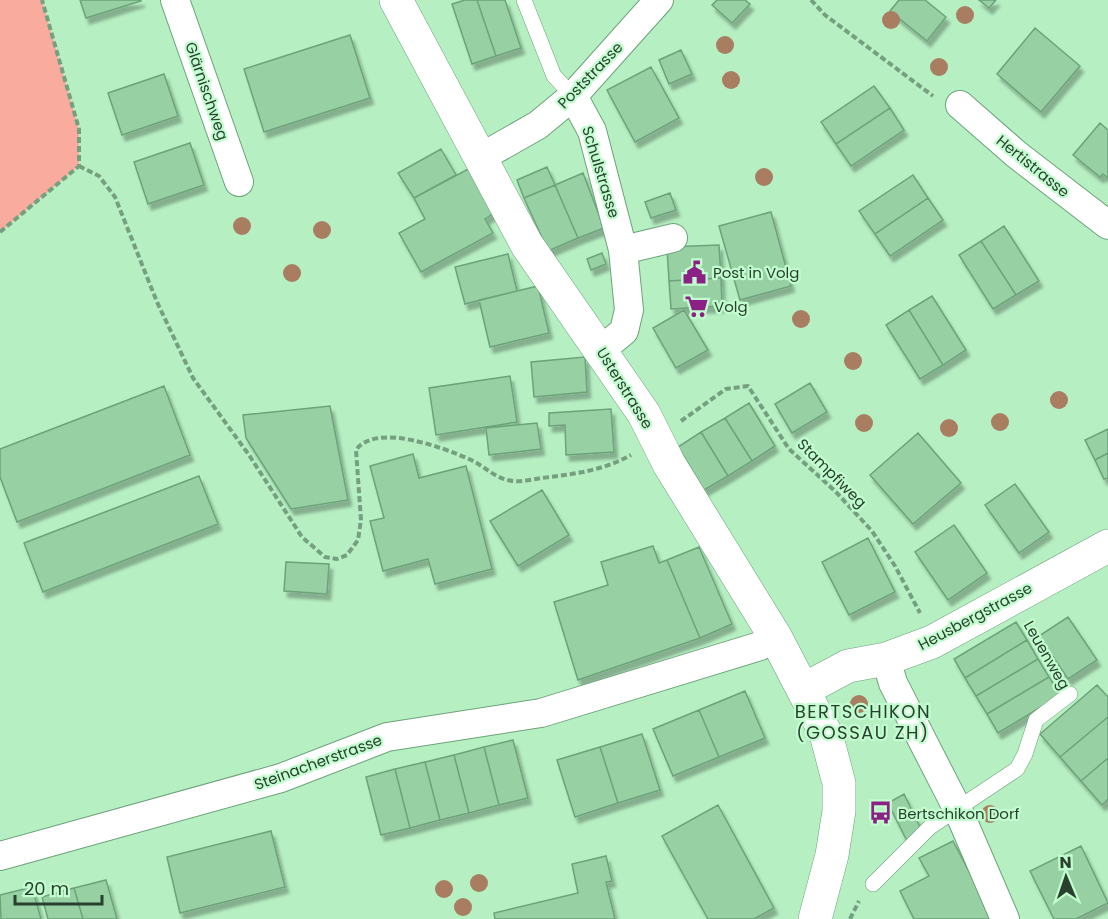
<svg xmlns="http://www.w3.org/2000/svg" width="1108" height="919" viewBox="0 0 1108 919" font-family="Poppins,sans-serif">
	<defs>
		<filter id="shadow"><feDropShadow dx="3.5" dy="6" stdDeviation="1.5" flood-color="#0004"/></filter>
	</defs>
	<rect width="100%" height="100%" fill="#b6efc2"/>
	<path fill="#f9ac9e" d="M0,0H42L79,129V166L0,232Z"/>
	<path fill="#97d0a3" stroke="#6ca379" stroke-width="1.5" filter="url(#shadow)" d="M80,0H141V1L86,18Z
		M465,0H477L496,56L472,64L452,4Z
		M477,0H505L521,48L496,56Z
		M717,0H745L750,4L732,23L712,5Z
		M899,0H925L946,17L927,41L890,11Z
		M979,0H996L989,8Z
		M1035,28L1080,66L1041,112L997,74Z
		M350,35L370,98L264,132L244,69Z
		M681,50L692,74L669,84L659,60Z
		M651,67L679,118L635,142L607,90Z
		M164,74L178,116L122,135L108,93Z
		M874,86L890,108L836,144L821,122Z
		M890,108L904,130L851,166L836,144Z
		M1100,123L1108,130V178L1103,174L1100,177L1073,155Z
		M190,143L204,185L148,204L134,162Z
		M441,149L456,175L414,198L398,173Z
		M547,167L555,185L524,198L517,180Z
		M470,168L494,213L485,219L493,233L421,272L399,233L425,219L414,198Z
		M583,173L604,228L578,238L555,185Z
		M913,175L928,198L875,234L859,211Z
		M555,185L578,238L548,251L524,198Z
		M670,193L676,210L651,218L645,202Z
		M928,198L943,220L890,256L875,234Z
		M771,212L791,286L740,300L719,226Z
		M1004,226L1039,281L1016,295L981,241Z
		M981,241L1016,295L993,309L959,255Z
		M719,245L721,278L669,281L667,247Z
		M602,253L606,264L591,270L587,259Z
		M508,254L517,291L465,304L455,267Z
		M721,278L722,306L671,309L669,281Z
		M538,286L549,333L490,347L479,300Z
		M932,296L966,350L943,365L909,310Z
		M684,310L708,350L676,368L653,328Z
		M909,310L943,365L920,379L886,325Z
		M585,357L587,392L534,397L531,362Z
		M510,376L517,422L436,435L429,388Z
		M810,383L827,412L792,433L775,404Z
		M164,386L190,455L17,522L0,477V449Z
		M749,403L775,446L752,461L725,418Z
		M330,406L348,500L291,509L246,438L243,415Z
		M611,409L614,452L566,455L565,425L549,426V413Z
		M725,418L752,461L728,476L701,432Z
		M537,423L541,449L489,455L486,428Z
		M1108,429V453L1095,460L1085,440Z
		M701,432L728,476L704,490L678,447Z
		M918,433L961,483L913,524L870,475Z
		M1108,453V478L1104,479L1095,460Z
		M413,454L419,478L466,466L492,569L435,584L428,559L383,571L370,521L384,518L370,466Z
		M199,476L218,524L43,592L24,543Z
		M1015,484L1049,532L1019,553L985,505Z
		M542,490L569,535L518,566L490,521Z
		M954,525L987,573L948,600L915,552Z
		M868,538L895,592L849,615L822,562Z
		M653,546L659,563L667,560L700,638L578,680L554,602L608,585L601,562Z
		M699,547L732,624L700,638L667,560Z
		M286,562L329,564L327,594L284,591Z
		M1068,617L1097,660L1068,679L1039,636Z
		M1016,622L1027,640L965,678L954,659Z
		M1027,640L1038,659L976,696L965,678Z
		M1038,659L1049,677L987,714L976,696Z
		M1049,677L1061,695L998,733L987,714Z
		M1097,685L1108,697V717L1060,757L1040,734Z
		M745,691L765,738L719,757L699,710Z
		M699,710L719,757L673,776L653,729Z
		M1108,717V758L1081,781L1060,757Z
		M642,734L660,790L618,803L600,747Z
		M513,740L528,798L499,805L484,747Z
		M484,747L499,805L469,813L454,755Z
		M600,747L618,803L575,817L557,760Z
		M454,755L469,813L440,820L425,762Z
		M1108,758V799L1102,805L1081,781Z
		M425,762L440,820L410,828L395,769Z
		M395,769L410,828L381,835L366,777Z
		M904,794L920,827L907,841L888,803Z
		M718,805L774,908L754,919H708L662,836Z
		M271,831L285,887L180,913L167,857Z
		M953,841L994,919H914L900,891L929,876L919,858Z
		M1081,846L1108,903L1076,919H1054L1030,871Z
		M606,856L612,881L606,882L615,919H495L494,913L578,893L572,864Z
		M106,880L117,919H83L74,888Z
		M32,887L41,919H1L0,895Z
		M74,888L83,919H48L42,897Z"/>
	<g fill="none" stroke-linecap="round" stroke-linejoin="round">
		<defs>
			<path id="lane" d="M524,0L554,76L573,96
				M873,884L930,827L1017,769L1025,754L1036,720L1070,694"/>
			<path id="street" d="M175,0L239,182
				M573,96L592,131L623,250L629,310L624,331L601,350
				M960,105L1016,154L1108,225
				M480,158L538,125L573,96L659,0
				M623,250L673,238
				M886,659L893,683L958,810L1005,919
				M0,856L281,778L387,737L541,713L760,646L776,638"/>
			<path id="secondary" d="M396,0L527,245L644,414L669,464L776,638L826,734L839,783V811L832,855L815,919
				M805,689L848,666L886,659L932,642L1108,546"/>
		</defs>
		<use href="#lane" stroke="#6ca379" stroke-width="16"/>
		<use href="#street" stroke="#6ca379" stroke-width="30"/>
		<use href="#secondary" stroke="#6ca379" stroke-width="34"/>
		<path stroke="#769f7f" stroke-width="4" stroke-dasharray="6 3" stroke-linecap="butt" d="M811,0L825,15L933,96
			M79,166L99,176L115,197L157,302L193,378L249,455L302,537L325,557L337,559L347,555L358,540L361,520L356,450C376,422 444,448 469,459C485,466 496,480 514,481C523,482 533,479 542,478C574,474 602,471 631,455
			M0,232L79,166V129L42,0
			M681,421L726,389L748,386L789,449L835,491L872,531L895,566L920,613
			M1029,625L1059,675
			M850,919L859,901"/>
		<use href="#lane" stroke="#fff" stroke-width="15"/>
		<use href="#street" stroke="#fff" stroke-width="28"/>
		<use href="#secondary" stroke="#fff" stroke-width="33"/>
	</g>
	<g fill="#a97d60">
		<circle cx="965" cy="15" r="9"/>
		<circle cx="891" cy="20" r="9"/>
		<circle cx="725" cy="45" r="9"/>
		<circle cx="939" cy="67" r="9"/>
		<circle cx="731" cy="80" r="9"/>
		<circle cx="764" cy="177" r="9"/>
		<circle cx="242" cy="226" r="9"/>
		<circle cx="322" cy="230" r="9"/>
		<circle cx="292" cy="273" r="9"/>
		<circle cx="801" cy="319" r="9"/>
		<circle cx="853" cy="361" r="9"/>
		<circle cx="1059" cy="400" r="9"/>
		<circle cx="1000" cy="422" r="9"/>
		<circle cx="864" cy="423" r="9"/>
		<circle cx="949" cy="428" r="9"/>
		<circle cx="859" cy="704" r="9"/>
		<circle cx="990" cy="814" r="9"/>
		<circle cx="479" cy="883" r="9"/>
		<circle cx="444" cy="889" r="9"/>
		<circle cx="463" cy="907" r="9"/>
	</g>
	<defs>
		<symbol id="civic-bare" viewBox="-9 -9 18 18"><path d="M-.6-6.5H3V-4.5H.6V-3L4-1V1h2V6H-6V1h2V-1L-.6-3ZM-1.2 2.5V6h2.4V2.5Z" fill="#8c2185" stroke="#c2fdcf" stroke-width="2.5" paint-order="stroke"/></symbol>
		<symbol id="supermarket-bare" viewBox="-9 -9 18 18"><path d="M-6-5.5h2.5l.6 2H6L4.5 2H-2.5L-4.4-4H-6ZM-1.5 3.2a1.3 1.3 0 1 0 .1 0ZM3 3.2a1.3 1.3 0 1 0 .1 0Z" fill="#8c2185" stroke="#c2fdcf" stroke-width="2.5" paint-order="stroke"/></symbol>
		<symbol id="bus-bare" viewBox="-9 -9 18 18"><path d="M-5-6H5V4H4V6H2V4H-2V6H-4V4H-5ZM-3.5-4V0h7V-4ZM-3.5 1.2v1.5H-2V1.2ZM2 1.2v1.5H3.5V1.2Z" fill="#8c2185" stroke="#c2fdcf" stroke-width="2.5" paint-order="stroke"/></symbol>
	</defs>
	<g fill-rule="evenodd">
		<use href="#civic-bare" x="678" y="256" width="33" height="33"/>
		<use href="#supermarket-bare" x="680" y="290" width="33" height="33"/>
		<use href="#bus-bare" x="864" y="796" width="33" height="33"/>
	</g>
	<g text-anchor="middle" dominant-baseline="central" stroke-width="4.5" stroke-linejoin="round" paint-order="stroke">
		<g font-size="15" fill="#29402e" stroke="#c2fdcf">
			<text transform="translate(590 75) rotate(-46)">Poststrasse</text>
			<text transform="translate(207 91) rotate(71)">Glärnischweg</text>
			<text transform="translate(1033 166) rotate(39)">Hertistrasse</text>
			<text transform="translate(601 172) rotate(73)">Schulstrasse</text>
			<text transform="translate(625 388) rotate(58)">Usterstrasse</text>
			<text transform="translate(832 473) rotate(45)">Stampfiweg</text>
			<text transform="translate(975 616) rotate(-28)">Heusbergstrasse</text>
			<text transform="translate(1047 655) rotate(60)">Leuenweg</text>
			<text transform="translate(318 762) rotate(-20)">Steinacherstrasse</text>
		</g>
		<g font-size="15" fill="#29402e" stroke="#c2fdcf" text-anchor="start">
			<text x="713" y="272">Post in Volg</text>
			<text x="714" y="306">Volg</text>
			<text x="898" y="813">Bertschikon Dorf</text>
		</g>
		<g font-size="18" letter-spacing="1.5" fill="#29402e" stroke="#c2fdcf">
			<text x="863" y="711">BERTSCHIKON<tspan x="863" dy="21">(GOSSAU ZH)</tspan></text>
		</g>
	</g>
	<g transform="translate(1066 877) rotate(358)" stroke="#c2fdcf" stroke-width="4.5" paint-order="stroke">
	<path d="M0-4.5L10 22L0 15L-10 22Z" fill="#29402e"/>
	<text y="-9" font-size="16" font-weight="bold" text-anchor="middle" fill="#29402e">N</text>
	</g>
	<path d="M15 895v9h87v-9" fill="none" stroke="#29402e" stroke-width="3"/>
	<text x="24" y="895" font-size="18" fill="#29402e" stroke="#c2fdcf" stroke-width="4.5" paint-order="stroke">20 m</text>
</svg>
